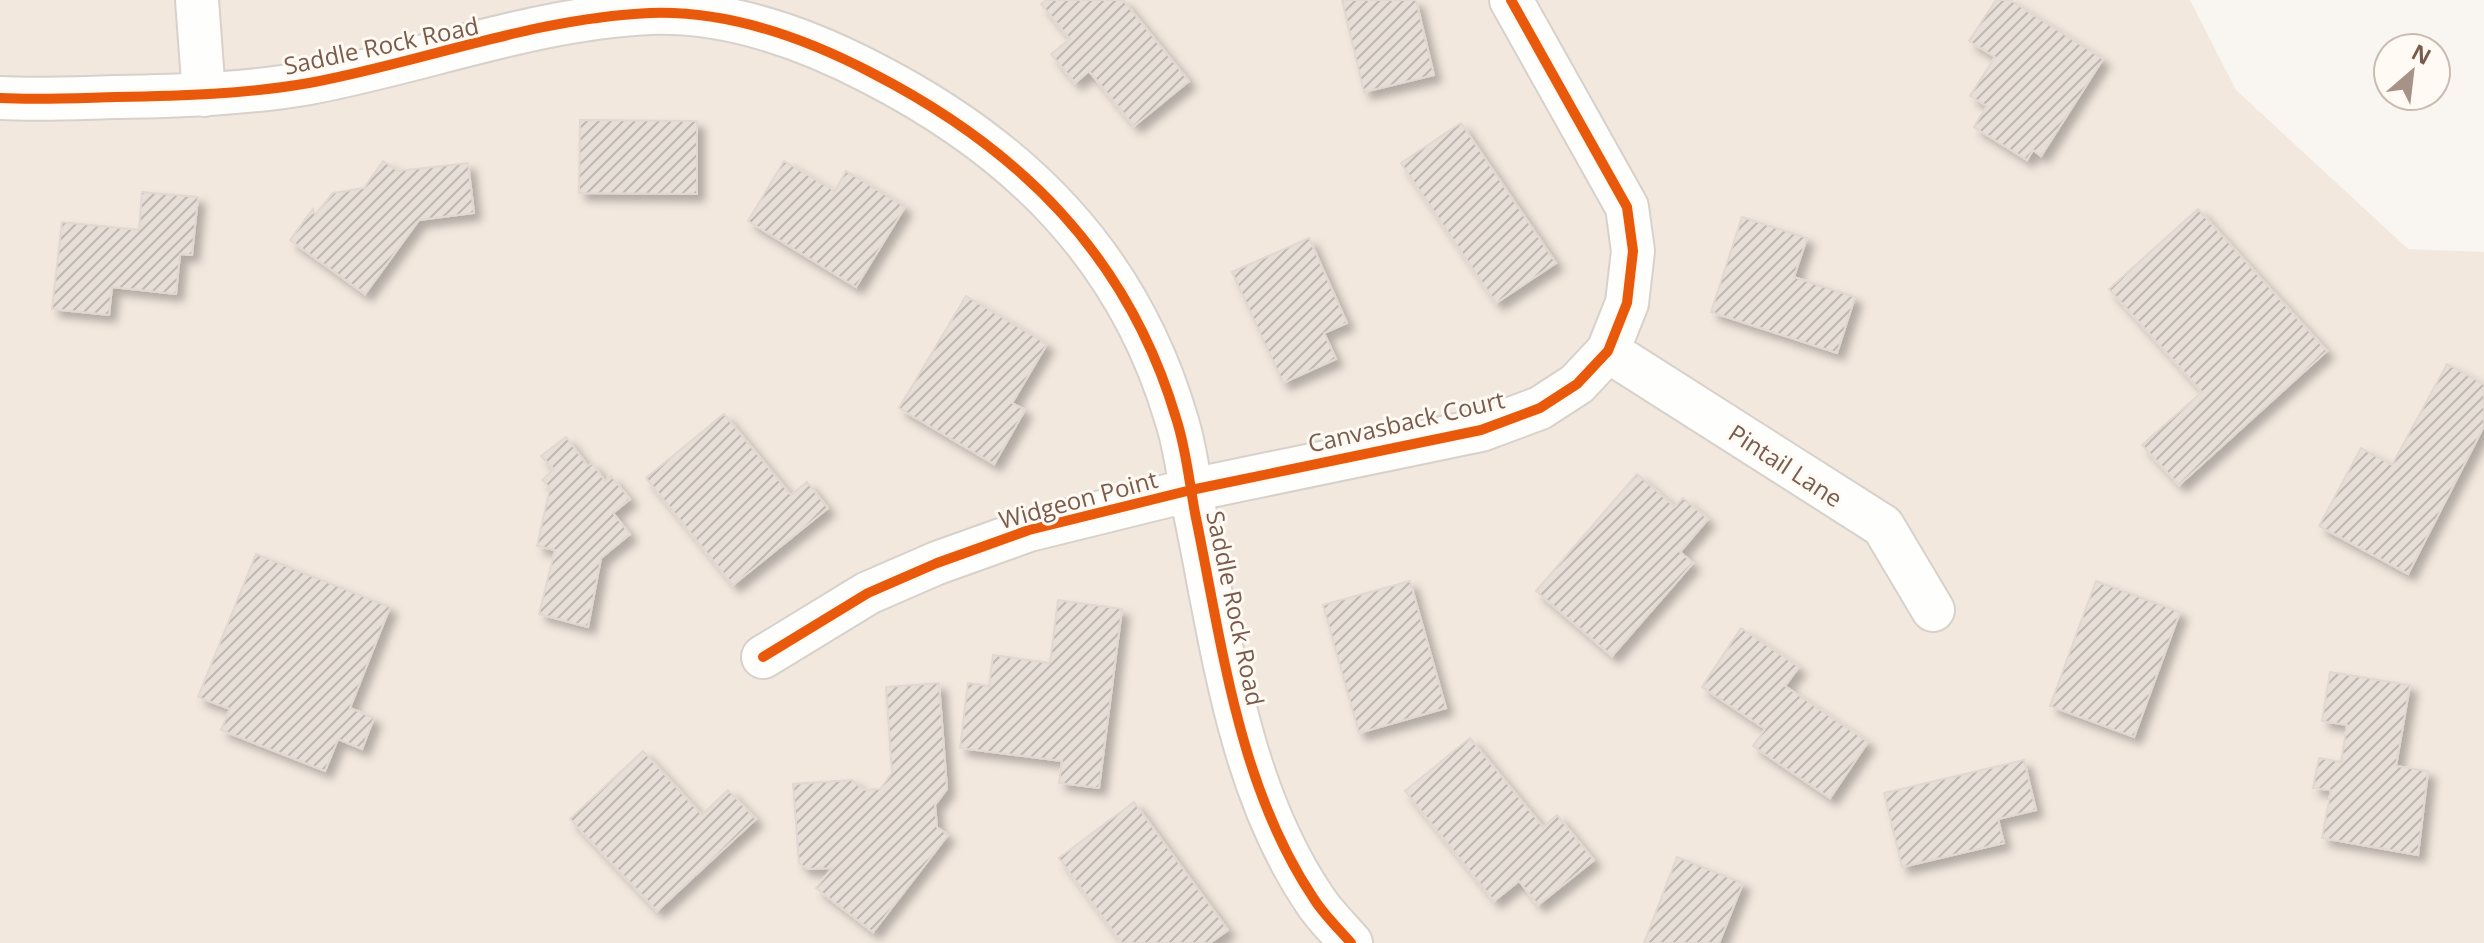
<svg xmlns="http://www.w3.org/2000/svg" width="2484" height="943" viewBox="0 0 2484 943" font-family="'Open Sans',sans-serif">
	<defs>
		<pattern id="building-hatch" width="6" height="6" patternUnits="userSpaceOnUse" patternTransform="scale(2)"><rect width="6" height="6" fill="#e6ded7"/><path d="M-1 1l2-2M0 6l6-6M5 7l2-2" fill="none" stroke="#bfb7b1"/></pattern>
		<filter id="shadow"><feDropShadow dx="7" dy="7" stdDeviation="4" flood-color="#0004"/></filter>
	</defs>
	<rect width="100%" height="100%" fill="#f9f5f0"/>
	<path fill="#f2e8de" d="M0,0H2190L2236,90L2408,249L2484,252V943H0Z"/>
	<path fill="url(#building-hatch)" stroke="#e2d8d2" stroke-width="2" filter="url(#shadow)" d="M1046,0H1123L1189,81L1134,126L1089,71L1075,83L1051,54L1070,39L1041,4Z
		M1342,0H1416L1434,75L1364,92Z
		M1996,0H2010L2103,59L2041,156L2033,150L2027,160L1974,127L1987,106L1970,96L1995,57L1969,41Z
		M580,120L697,121V194L579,193Z
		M1461,123L1556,263L1496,303L1401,163Z
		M383,161L398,171L468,163L474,213L419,220L365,294L290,240L313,209L315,215L333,193L364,188Z
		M784,161L835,191L846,171L905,207L856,287L748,221Z
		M142,192L198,197L192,255L180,254L176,294L112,287L109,315L52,309L62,222L139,230Z
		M2198,209L2327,351L2179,485L2142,445L2202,392L2109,289Z
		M1742,217L1807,238L1794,277L1855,297L1837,353L1711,312Z
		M1309,238L1347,323L1324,333L1336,359L1283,383L1232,272Z
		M966,296L1047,344L1012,403L1025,410L994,464L899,408Z
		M2447,364L2484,384V426L2408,574L2319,526L2361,448L2392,465Z
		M724,414L791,495L807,482L828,508L733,585L646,478Z
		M566,437L588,466L592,463L605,481L611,476L630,499L613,513L630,534L601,558L588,627L539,614L555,550L537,546L550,488L542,480L554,469L541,456Z
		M1637,474L1675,507L1683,498L1708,519L1680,552L1693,563L1612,656L1536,591Z
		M256,554L390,607L350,708L374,718L362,749L338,739L325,771L221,730L230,709L198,697Z
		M1410,581L1446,708L1359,733L1323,605Z
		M2096,581L2180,612L2134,737L2050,706Z
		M1058,600L1122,609L1099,788L1059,783L1062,761L960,748L968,683L989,686L993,655L1050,663Z
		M1741,628L1799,667L1785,686L1868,742L1830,798L1753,746L1765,729L1702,687Z
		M2330,672L2410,685L2396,766L2428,771L2418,855L2322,838L2331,790L2313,788L2319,758L2341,762L2347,725L2322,721Z
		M939,683L947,789L935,805L937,827L948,835L873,932L816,888L832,868L807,869L799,863L793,784L852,780L864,790L880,789L892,773L886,687Z
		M1470,738L1543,827L1557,815L1594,860L1538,905L1519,881L1494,901L1405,791Z
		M643,751L702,815L728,790L756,819L657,911L570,819Z
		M2024,760L2036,810L1998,819L2004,843L1902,867L1884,793Z
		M1134,802L1228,930L1210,943H1122L1059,858Z
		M1677,857L1743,883L1719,943H1644Z"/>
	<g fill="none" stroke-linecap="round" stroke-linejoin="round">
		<defs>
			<path id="street" d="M197,0L204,95
				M0,98C39,100 78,98 116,97C181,96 246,94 309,83C422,62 535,18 650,13C728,10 805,38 872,73C1020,149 1128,256 1176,418C1186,448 1189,481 1195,513C1222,643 1238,786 1314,899C1324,915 1339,929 1351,943
				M1608,351L1883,526L1933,610
				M763,657L868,593L937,563L1029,530L1191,490L1481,430L1540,408L1577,384L1608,351L1627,303L1633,251L1627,207L1511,0"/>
		</defs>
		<use href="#street" stroke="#d7d1cb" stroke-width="46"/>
		<use href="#street" stroke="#fefefd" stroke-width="42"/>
		<defs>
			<path id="cycleway" d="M0,98C39,100 78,98 116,97C181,96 246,94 309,83C422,62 535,18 650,13C728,10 805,38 872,73C1020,149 1128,256 1176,418C1186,448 1189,481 1195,513C1222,643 1238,786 1314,899C1324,915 1339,929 1351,943
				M763,657L868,593L937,563L1029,530L1191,490L1481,430L1540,408L1577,384L1608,351L1627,303L1633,251L1627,207L1511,0"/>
		</defs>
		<use href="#cycleway" stroke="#fffaf3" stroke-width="15"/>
		<use href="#cycleway" stroke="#e8590c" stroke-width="10"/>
	</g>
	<g text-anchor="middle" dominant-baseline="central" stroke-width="6" stroke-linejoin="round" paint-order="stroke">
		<g font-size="24" fill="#7a5c4d" stroke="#fffaf3">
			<text transform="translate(381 45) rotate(-12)">Saddle Rock Road</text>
			<text transform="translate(1406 421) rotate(-13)">Canvasback Court</text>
			<text transform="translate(1786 465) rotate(33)">Pintail Lane</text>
			<text transform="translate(1078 499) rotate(-15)">Widgeon Point</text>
			<text transform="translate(1236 608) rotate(78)">Saddle Rock Road</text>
		</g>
	</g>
	<g transform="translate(2412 72) rotate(28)"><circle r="38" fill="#fffaf3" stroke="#cabbb1" stroke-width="2"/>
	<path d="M0-6L14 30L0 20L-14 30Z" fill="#a69286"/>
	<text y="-12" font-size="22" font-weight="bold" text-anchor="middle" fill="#7a5c4d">N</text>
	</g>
</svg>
